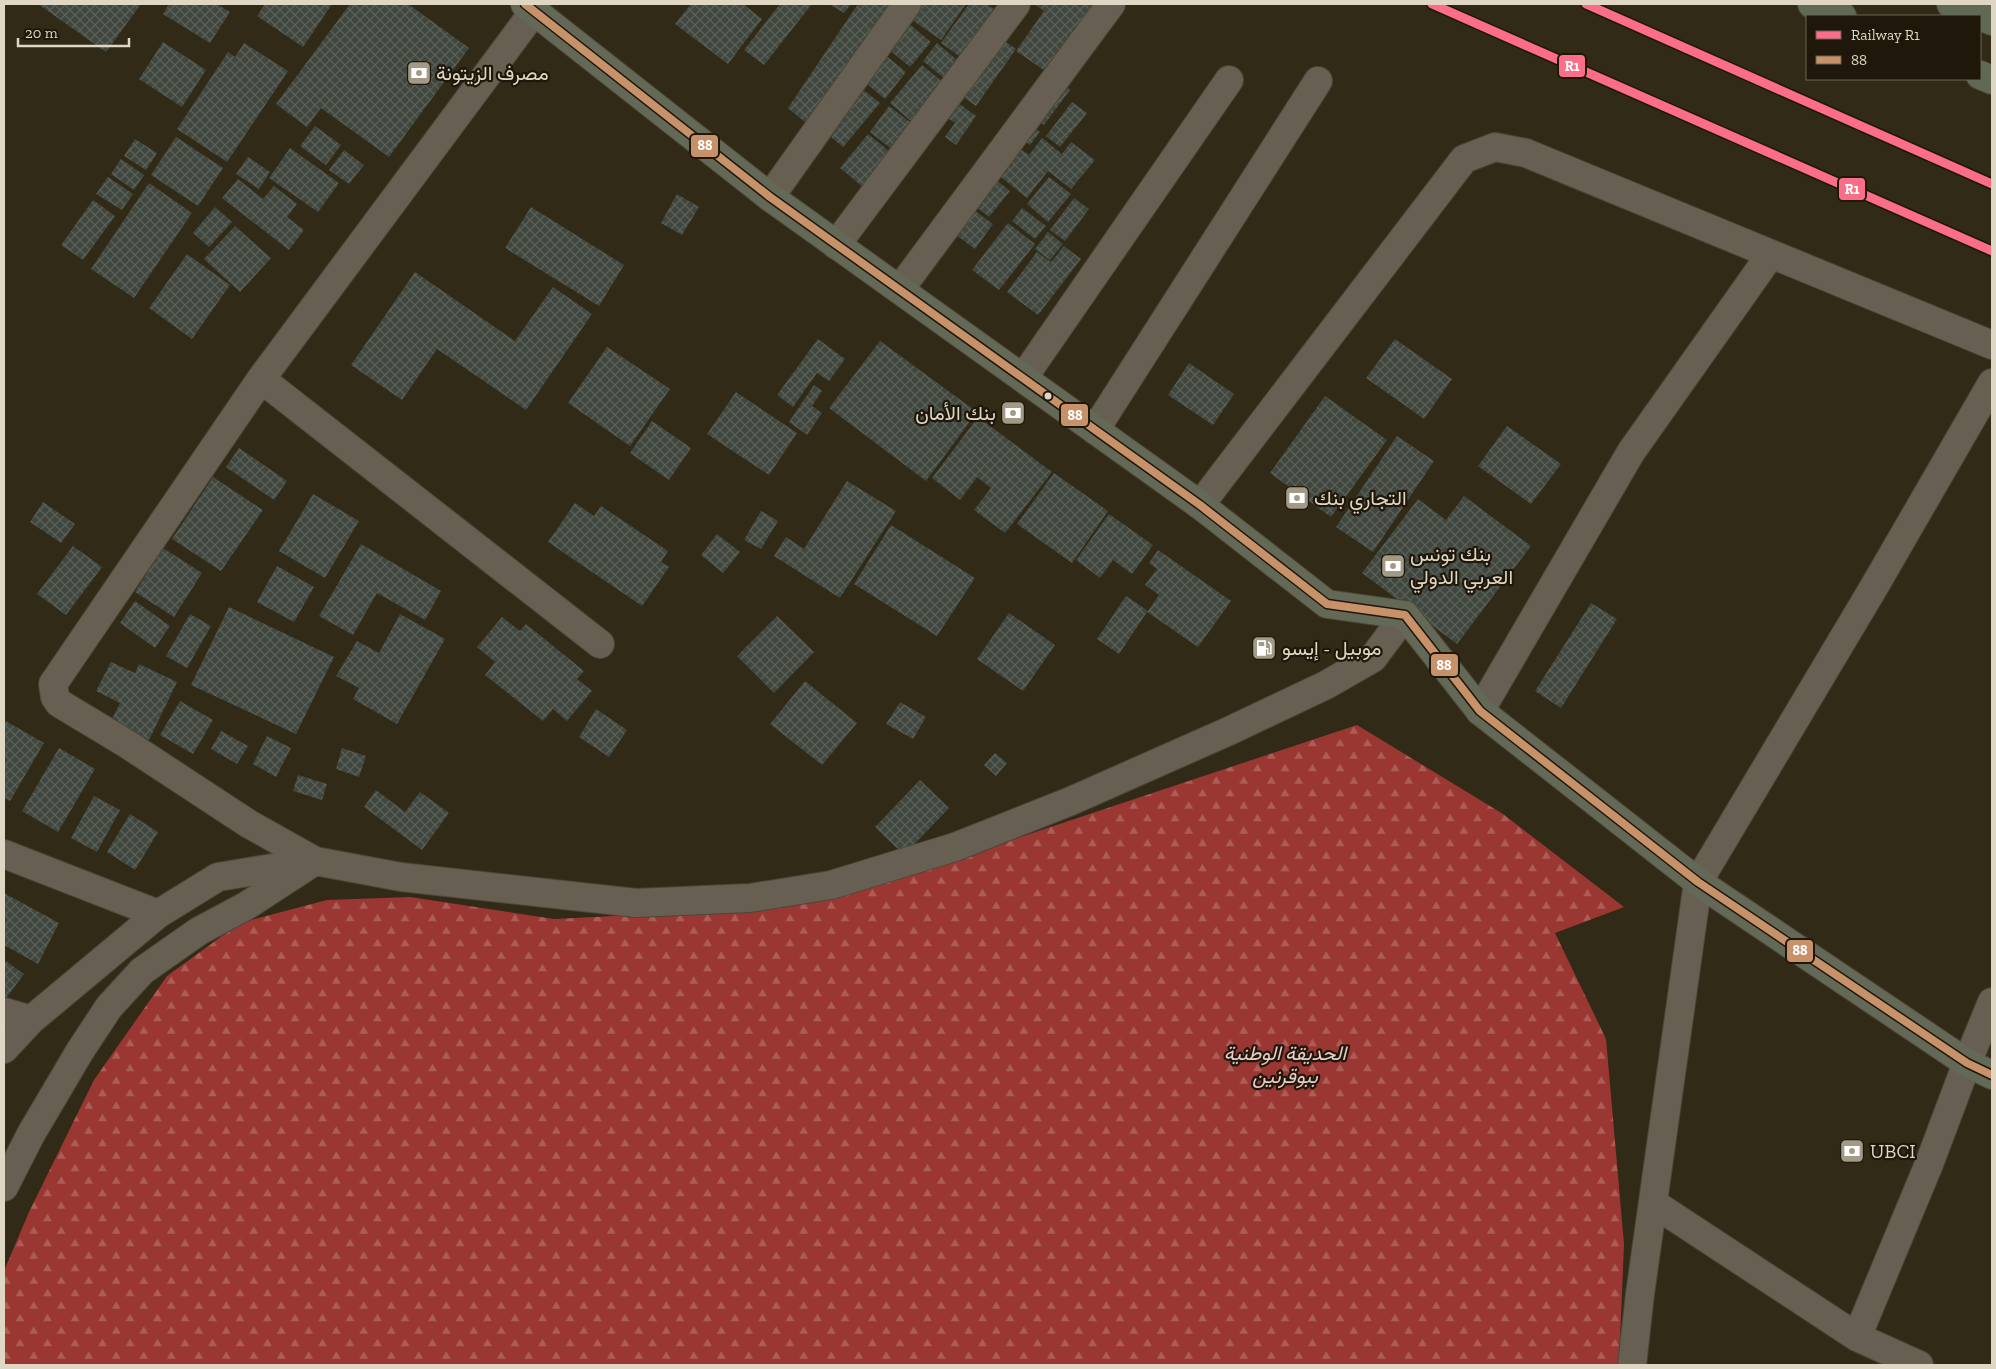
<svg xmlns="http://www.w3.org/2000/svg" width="1996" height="1369" viewBox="0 0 1996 1369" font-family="'Zilla Slab',Vazirmatn,serif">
	<defs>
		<pattern id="forest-firs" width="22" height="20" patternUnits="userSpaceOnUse" patternTransform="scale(1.25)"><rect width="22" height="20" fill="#9b3732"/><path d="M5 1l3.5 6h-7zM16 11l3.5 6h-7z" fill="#ad5d57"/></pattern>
		<pattern id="building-cross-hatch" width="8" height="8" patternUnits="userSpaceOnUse" patternTransform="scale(1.25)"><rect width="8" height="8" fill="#40473f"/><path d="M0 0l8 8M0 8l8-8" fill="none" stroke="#5b6159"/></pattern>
	</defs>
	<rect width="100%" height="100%" fill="#312a17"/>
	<path fill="url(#forest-firs)" d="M1357,725L1503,814L1624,907L1555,933L1606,1039L1624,1244L1619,1365H4V1271L29,1212L94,1080L167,976L240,923L327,900L410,897L554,919L737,910L924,869Z"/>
	<path fill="url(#building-cross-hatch)" d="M38,4H141L106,52Z
		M169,4H217L230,12L210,43L163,14Z
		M265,4H332L303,47L257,16Z
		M350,4H408L469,48L389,157L321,108L307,127L276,104Z
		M691,4H743L762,19L728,64L675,24Z
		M780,4H812L764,65L744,50Z
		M829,4H851L844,13Z
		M858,4H900L813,129L788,108Z
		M913,4H966L941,40L905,15Z
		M969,4H987L1001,14L966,61L941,43Z
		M1034,4H1096L1051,75L1016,51L1044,11Z
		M908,23L931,42L910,67L887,48Z
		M996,35L1016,49L976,106L956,92Z
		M163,42L206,70L182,107L139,79Z
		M244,43L288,71L227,162L177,129L228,52L235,57Z
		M937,43L964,66L950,83L923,61Z
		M884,54L906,72L885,99L862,80Z
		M922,65L950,88L918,127L890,103Z
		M1060,82L1070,90L1044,125L1033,117Z
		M862,89L880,103L843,147L825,132Z
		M953,99L976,116L956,145L945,137L955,123L942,114Z
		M1072,102L1087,113L1060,147L1046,136Z
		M889,106L914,125L894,151L870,132Z
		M1028,123L1040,132L1030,145L1018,136Z
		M315,126L341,145L326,165L300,146Z
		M868,134L899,159L870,193L840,168Z
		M176,137L223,168L198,206L151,175Z
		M1042,138L1062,154L1071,142L1095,160L1071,189L1048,171L1027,198L997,174L1018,147L1029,155Z
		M135,139L157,153L146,170L124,156Z
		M290,148L339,183L318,212L269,178Z
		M344,150L364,165L349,184L329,170Z
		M248,157L270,172L259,189L236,174Z
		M121,159L144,175L134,190L111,174Z
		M108,177L133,194L122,210L96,194Z
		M1049,177L1071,194L1048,222L1027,204Z
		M994,178L1010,191L989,217L973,204Z
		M238,179L263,199L274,186L297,204L287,217L304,230L289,250L222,198Z
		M149,183L192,213L134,298L91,269Z
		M677,194L699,207L682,235L661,223Z
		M1074,198L1089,209L1065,241L1050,230Z
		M93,200L115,216L83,260L61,245Z
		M215,207L232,222L209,247L193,233Z
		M531,207L624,265L599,306L505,248Z
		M971,208L993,224L975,249L952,232Z
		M1022,208L1046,226L1035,239L1012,221Z
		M1008,223L1035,244L999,290L972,270Z
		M235,226L271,258L240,292L204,259Z
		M1048,232L1063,244L1050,260L1035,249Z
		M1064,246L1081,259L1038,315L1007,292L1037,252L1051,262Z
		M187,254L230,285L192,339L149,308Z
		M415,272L515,341L553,287L592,314L526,410L437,349L402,400L351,365Z
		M818,339L845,359L829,381L817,373L793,407L777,395Z
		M1395,339L1452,379L1424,419L1366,378Z
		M880,341L977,412L926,481L829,408Z
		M607,347L670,389L630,446L568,403Z
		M1189,363L1234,394L1213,425L1168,395Z
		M814,385L822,391L812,406L822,413L807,435L789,422Z
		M736,392L797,433L769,475L707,434Z
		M1325,396L1387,440L1331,517L1270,473Z
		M978,417L1052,472L1005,533L974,510L991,488L977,477L960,500L932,478Z
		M652,421L691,448L669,480L630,453Z
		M1507,426L1561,464L1531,504L1478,466Z
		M1397,436L1434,461L1373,552L1336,527Z
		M239,448L287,481L274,500L226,467Z
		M1054,473L1108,511L1072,563L1017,524Z
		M213,477L263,510L221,571L172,539Z
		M847,481L896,511L840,598L774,556L786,537L804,549Z
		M313,494L359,521L325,578L279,551Z
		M1464,496L1531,546L1457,644L1362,573L1418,499L1446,520Z
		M43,502L75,524L61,543L30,522Z
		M575,503L594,516L601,506L668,551L661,562L669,567L642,606L548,542Z
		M761,511L778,521L761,549L744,540Z
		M1109,514L1153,545L1132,574L1113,560L1100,578L1076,560Z
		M891,525L975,578L937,636L854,584Z
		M717,534L740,552L723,573L701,555Z
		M361,544L441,591L425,620L377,593L353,635L319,616Z
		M73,546L102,567L66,615L37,594Z
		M163,548L202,573L174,617L135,592Z
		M1158,550L1231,601L1198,647L1147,612L1119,654L1097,639L1126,596L1148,611L1159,595L1145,585L1157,569L1149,563Z
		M277,566L314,587L294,622L257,602Z
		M135,601L170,626L155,648L120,623Z
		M1591,603L1617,619L1561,708L1535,691Z
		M229,607L334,657L296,734L191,685Z
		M1009,613L1055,645L1023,691L977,659Z
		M190,614L211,626L187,668L166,656Z
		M400,614L445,639L397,724L353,699L359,688L336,676L357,641L379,653Z
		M777,616L814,652L774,693L737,656Z
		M502,617L520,631L526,624L584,671L577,679L592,691L567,721L553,709L543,721L485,675L495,662L477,647Z
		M111,662L135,673L139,664L177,682L149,740L111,721L120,703L96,691Z
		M805,681L857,723L822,765L770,724Z
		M180,701L213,720L193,754L160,735Z
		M900,702L926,717L913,739L886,724Z
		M596,709L627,730L609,757L579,737Z
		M4,720L44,743L10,801L4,798Z
		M221,731L248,746L237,764L211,749Z
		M267,736L291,748L276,777L253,764Z
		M59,748L95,769L58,832L22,811Z
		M342,748L366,756L359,777L336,769Z
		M995,753L1007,763L996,776L984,765Z
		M298,775L327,784L322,800L293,791Z
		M920,780L949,808L904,855L875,827Z
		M376,790L405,812L420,792L449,813L422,850L364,807Z
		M94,796L120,810L97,852L71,838Z
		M130,814L158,832L135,870L107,852Z
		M4,893L59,923L38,964L4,945Z
		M4,960L24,974L4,1001Z"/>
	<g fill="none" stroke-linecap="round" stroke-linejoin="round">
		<defs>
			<path id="street" d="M770,197L907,4
				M836,245L1016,4
				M900,289L1111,4
				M1023,378L1229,80
				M261,379L600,644
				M1095,430L1318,81
				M1200,505L1464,159L1495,147L1526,153L1992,345
				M1480,711L1631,452L1771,254
				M4,854L158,914
				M315,861L249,824L127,744L59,703L55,697L53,684L261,379L535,10
				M4,1012L31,1020
				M4,1049L31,1020L158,914L218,877L303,863
				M4,1187L31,1134L80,1051L109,1007L142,971L199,931L246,906L315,861L401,877L636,903L750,898L831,885L955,847L1071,801L1229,731L1326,685L1373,658L1405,615
				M1653,1203L1857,1337L1919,1365
				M1857,1337L1929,1164L1967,1063L1992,1002
				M1632,1365L1640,1294L1698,882L1874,587L1992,383"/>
			<path id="primary" d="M525,4L770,197L1200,505L1327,604L1405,615L1480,711L1698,882L1967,1063L1992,1075"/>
			<path id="highway" d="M1812,4L1842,16
				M1951,4L1992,21
				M1980,75L1992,80"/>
		</defs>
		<use href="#street" stroke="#4c4638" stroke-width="30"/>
		<use href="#primary" stroke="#4c4638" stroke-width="30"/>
		<use href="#highway" stroke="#4c4638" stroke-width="30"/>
		<use href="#street" stroke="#676052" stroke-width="28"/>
		<use href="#primary" stroke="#646856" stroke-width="28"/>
		<use href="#highway" stroke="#5f6954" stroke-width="28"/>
		<defs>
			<path id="bus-1" d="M525,4L770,197L1200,505L1327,604L1405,615L1480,711L1698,882L1967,1063L1992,1075"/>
		</defs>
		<use href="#bus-1" stroke="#1e170a" stroke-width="11"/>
		<use href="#bus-1" stroke="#c7916a" stroke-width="8"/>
		<defs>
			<path id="rail-1" d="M1432,4L1992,251
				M1586,4L1992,184"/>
		</defs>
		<use href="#rail-1" stroke="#1e170a" stroke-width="12"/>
		<use href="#rail-1" stroke="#fb6d88" stroke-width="9"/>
	</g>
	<defs>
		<symbol id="bank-square" viewBox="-11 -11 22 22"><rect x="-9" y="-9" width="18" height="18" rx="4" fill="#a29a87" stroke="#1e170a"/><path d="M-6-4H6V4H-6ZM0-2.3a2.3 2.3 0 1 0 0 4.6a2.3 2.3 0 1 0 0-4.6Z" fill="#fff"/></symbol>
		<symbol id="fuel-square" viewBox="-11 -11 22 22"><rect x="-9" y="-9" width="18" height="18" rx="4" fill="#a29a87" stroke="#1e170a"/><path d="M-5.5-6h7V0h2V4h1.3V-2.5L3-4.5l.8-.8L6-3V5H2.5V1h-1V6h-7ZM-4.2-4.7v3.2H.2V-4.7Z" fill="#fff"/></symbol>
	</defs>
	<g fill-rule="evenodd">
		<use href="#bank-square" x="405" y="59" width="28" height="28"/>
		<use href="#bank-square" x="999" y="399" width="28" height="28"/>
		<use href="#bank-square" x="1283" y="484" width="28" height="28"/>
		<use href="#bank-square" x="1379" y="552" width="28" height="28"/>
		<use href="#fuel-square" x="1250" y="634" width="28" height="28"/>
		<use href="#bank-square" x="1838" y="1137" width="28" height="28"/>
	</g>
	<circle fill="#dfd7c4" stroke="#1e170a" stroke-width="2" cx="1048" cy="396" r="4.5"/>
	<g text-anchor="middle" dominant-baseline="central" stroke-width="4.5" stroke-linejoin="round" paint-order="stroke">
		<g font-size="20" fill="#dfd7c4" stroke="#1e170a" text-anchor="start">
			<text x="436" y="73">مصرف الزيتونة</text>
			<text x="996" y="413" text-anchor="end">بنك الأمان</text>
			<text x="1314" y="498">التجاري بنك</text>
			<text x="1410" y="554">بنك تونس<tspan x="1410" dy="23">العربي الدولي</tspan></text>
			<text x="1282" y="648">موبيل - إيسو</text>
			<text x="1870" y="1151">UBCI</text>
		</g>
		<g font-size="20" font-style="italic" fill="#eacbc7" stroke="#1e170a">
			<text x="1285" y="1053">الحديقة الوطنية<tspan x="1285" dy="23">ببوقرنين</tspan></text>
		</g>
	</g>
	<g stroke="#1e170a" stroke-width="2">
		<rect x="1558" y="54" width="28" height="24" rx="5" fill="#fb6d88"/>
		<rect x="690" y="134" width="29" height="24" rx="5" fill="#c7916a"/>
		<rect x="1838" y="177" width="28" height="24" rx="5" fill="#fb6d88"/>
		<rect x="1060" y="403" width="29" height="24" rx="5" fill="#c7916a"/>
		<rect x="1430" y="653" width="29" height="24" rx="5" fill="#c7916a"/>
		<rect x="1786" y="939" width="28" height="24" rx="5" fill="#c7916a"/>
	</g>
	<g font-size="14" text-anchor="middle" font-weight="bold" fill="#fff">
		<text x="1572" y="71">R1</text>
		<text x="705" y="150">88</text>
		<text x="1852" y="194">R1</text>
		<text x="1075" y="420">88</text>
		<text x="1444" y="670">88</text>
		<text x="1800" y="955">88</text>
	</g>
	<rect width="1996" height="1369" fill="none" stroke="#dfd7c4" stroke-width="10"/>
	<rect x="1806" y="15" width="175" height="65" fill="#1e170a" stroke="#6b6454"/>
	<rect x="1816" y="31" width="25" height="8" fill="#fb6d88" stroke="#6b6454"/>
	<text x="1851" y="40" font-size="15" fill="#dfd7c4">Railway R1</text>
	<rect x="1816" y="56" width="25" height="8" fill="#c7916a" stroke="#6b6454"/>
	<text x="1851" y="65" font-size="15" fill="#dfd7c4">88</text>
	<path d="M18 38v8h111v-8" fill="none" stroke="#dfd7c4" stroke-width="2.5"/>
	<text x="25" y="38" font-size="15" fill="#dfd7c4" stroke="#1e170a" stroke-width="4" paint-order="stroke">20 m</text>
</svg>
